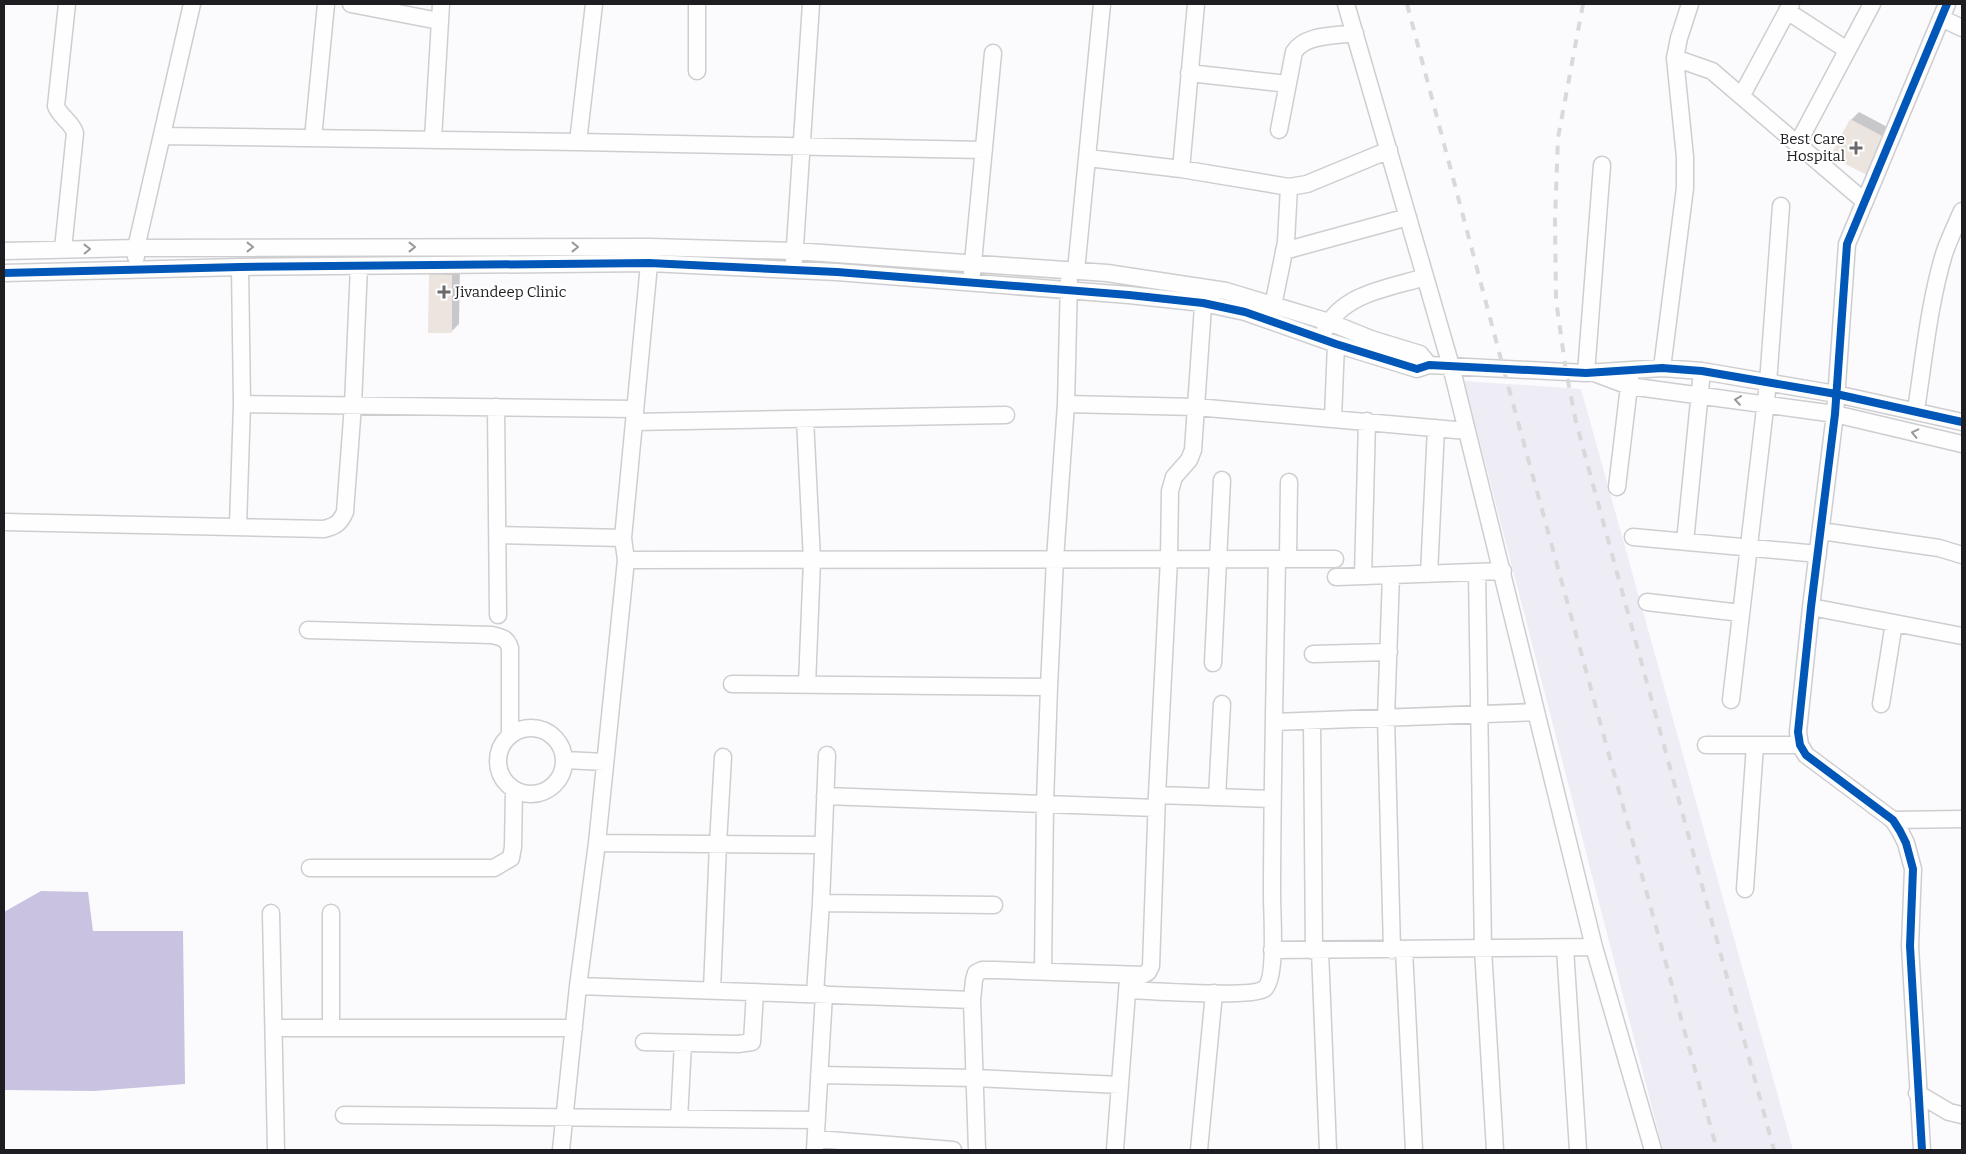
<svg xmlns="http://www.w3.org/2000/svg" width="1966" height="1154" viewBox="0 0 1966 1154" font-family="Bitter,serif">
	<rect width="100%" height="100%" fill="#fbfbfd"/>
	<path fill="#eeecf5" d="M1464,381L1581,389L1793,1150H1663Z"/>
	<path fill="#c9c2e0" d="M41,891L88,892L93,931H183L185,1084L94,1091L4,1090V912Z"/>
	<path fill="#0003" d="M1859,112L1893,130L1866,173L1832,155L1851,120Z
		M438,267L460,268L459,324L451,332L430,275Z"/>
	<path fill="#ebe4df" d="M1850,119L1886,138L1867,175L1830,156Z
		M429,274L452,275V333H428Z"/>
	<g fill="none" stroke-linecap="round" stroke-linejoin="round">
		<defs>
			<path id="minor" d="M351,4L439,21
				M697,4V71
				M1346,4L1451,366L1594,947L1653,1150
				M1787,11L1847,50
				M1941,18L1962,28
				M1675,58L1712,71L1864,201
				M1189,73L1288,84
				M1742,95L1791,4
				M1279,130L1294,52C1305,34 1336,36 1355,33
				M163,136L578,142L984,150
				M313,138L326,4
				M433,139L441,4
				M578,142L594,4
				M1798,143L1872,4
				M1088,158L1181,169L1289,187L1307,184L1389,150
				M1181,169L1196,4
				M63,249L75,133C72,122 60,117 56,106L67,4
				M4,251L136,248L651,247L794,251L1107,273L1226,291L1329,322L1371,339L1420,354L1429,365
				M1284,251L1408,217
				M136,257V248L192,4
				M794,261L811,4
				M1076,271L1102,4
				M4,273L240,267L649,263L837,272L1129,295L1203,303L1245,312L1336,344L1417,369L1429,365L1586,373L1662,368L1702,371L1836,394L1962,422
				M972,273L993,53
				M1273,306L1286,242L1289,187
				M1325,330C1342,293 1390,288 1425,277
				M1662,368L1685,188V157L1675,58L1679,38L1690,4
				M1586,373L1602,165
				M1597,374L1629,386L1835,414L1962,444
				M242,404L635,409
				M1066,404L1196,407L1467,431
				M496,407L498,615
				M1916,410C1924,358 1929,304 1944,254C1949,239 1956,225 1962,211
				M1333,418L1336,344
				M805,419L812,560L807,685
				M634,422L1006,415
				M1617,487L1630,378
				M4,522L324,529C336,526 340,523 345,512L353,405L359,266
				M238,526L242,404L240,267
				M1821,531L1939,548L1962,555
				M498,535L623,538
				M1633,537L1818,554
				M1685,542L1702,371
				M1288,559L1289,482
				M626,560L1335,559
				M1477,572L1483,949L1495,1150
				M1429,574L1436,428
				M1391,575L1386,718L1392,950
				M1363,576L1367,421
				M1336,577L1503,571
				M1647,602L1741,613
				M1811,607L1962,636
				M308,630L492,635C501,637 507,638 510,648V735
				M1313,654L1389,652
				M1213,663L1222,480
				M732,684L1049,687
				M1731,700L1768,383L1781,206
				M1881,704L1894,623
				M1312,721L1314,951
				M1274,722L1536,712
				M498 761a33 33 0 1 1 66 0a33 33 0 1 1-66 0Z
				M1706,745H1800
				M565,760L605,762
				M1157,795L1272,799
				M825,796L1156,808
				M1217,797L1222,704
				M1893,820L1962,819
				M597,843L823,845
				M310,868H494L511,858L513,847L514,790
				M1745,889L1755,745
				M821,903L994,905
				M271,913L276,1150
				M1565,948L1578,1150
				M1272,950L1594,947
				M1404,950L1414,1150
				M1320,951L1328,1150
				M1043,971L1045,803L1049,687L1055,559L1066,404L1069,281
				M578,986L972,1000
				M712,990L718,844L723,757
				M1128,990C1149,991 1251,998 1264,989C1277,980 1272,914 1272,897C1272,784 1275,672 1277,559
				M815,994L821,903L827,755
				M274,1028H574
				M331,1028V913
				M644,1042L738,1044L752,1042L755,992
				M819,1075L974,1078L1120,1085
				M1917,1093L1949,1112L1962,1115
				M344,1115L817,1120
				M679,1119L683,1043
				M816,1139L953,1150
				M561,1150L578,986L597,843L626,560L623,538L650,254
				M815,1150L824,994
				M977,1150L972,1000L974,980L976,973L982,970H995L1143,975L1148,972L1151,966L1157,795L1169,559L1170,491L1174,477L1189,460L1193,450L1204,292
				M1115,1150L1128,979
				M1199,1150L1214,993
				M1922,1150L1910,946L1913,869L1906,843L1900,831L1893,820L1806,755L1800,745L1798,732L1811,607L1835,414L1847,244L1947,4"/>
		</defs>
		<use href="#minor" stroke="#cecdd0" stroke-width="19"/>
		<use href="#minor" stroke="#fefeff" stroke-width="16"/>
		<path stroke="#d9d9da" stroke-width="4" stroke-dasharray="9 9" stroke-linecap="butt" d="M1407,4L1503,367L1717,1150
			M1583,4L1558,138L1555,220L1556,300L1566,371L1576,422L1774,1150"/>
		<defs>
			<path id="cycleway" d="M4,273L240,267L649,263L837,272L1129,295L1203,303L1245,312L1336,344L1417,369L1429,365L1586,373L1662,368L1702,371L1836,394L1962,422
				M1922,1150L1910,946L1913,869L1906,843L1900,831L1893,820L1806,755L1800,745L1798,732L1811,607L1835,414L1847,244L1947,4"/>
		</defs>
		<use href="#cycleway" stroke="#fff" stroke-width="11"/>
		<use href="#cycleway" stroke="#0057b8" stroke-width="8"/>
	</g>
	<defs><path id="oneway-chevron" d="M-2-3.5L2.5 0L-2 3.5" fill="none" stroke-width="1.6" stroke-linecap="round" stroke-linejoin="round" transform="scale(1.25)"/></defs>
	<g stroke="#99999b">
		<use href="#oneway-chevron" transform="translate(250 247)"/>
		<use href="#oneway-chevron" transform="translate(412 247)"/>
		<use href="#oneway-chevron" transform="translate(575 247)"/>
		<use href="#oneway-chevron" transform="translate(87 249) rotate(-1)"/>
		<use href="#oneway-chevron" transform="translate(1738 400) rotate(-172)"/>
		<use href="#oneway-chevron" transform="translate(1915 433) rotate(-167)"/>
	</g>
	<g fill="#6b6b6e" stroke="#fff" stroke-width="2">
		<path d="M1853.5 140.5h5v5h5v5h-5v5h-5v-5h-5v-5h5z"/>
		<path d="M441.5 284.5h5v5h5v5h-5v5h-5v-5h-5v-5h5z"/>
	</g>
	<g text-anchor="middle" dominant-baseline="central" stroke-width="4" stroke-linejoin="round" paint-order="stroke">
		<g font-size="15" fill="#1e1d21" stroke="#fff" text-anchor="end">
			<text x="1845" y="139">Best Care<tspan x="1845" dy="17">Hospital</tspan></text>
			<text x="455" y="292" text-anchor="start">Jivandeep Clinic</text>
		</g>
	</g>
	<rect width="1966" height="1154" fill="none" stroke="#1e1d21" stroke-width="10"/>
</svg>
